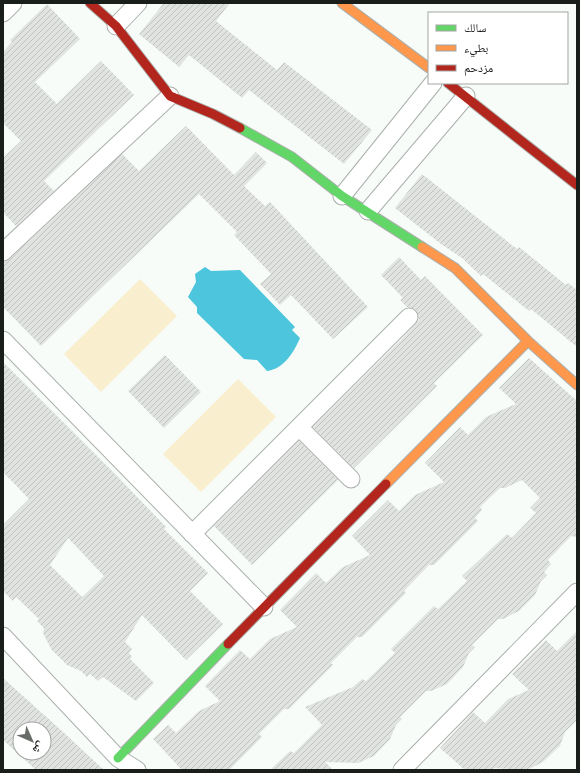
<svg xmlns="http://www.w3.org/2000/svg" width="580" height="773" viewBox="0 0 580 773" font-family="'Fira Sans Condensed','Noto Naskh Arabic',sans-serif">
	<defs>
		<pattern id="building-hatch" width="6" height="6" patternUnits="userSpaceOnUse"><rect width="6" height="6" fill="#e0e3df"/><path d="M-1 1l2-2M0 6l6-6M5 7l2-2" fill="none" stroke="#c0c2bf"/></pattern>
	</defs>
	<rect width="100%" height="100%" fill="#f7fcf8"/>
	<path fill="#f9efce" d="M140,279L177,316L101,392L64,354Z
		M238,379L276,417L201,492L163,454Z"/>
	<path fill="#4dc5dc" d="M205,267L211,271L240,270L295,327L292,330L300,338C294,352 284,369 267,371L257,360L244,359L197,313V307L188,297L196,282L195,274Z"/>
	<path fill="url(#building-hatch)" fill-rule="evenodd" d="M164,3H230L216,21L277,70L284,62L372,130L344,164L249,90L242,98L189,55L179,67L139,34Z
		M47,4L80,39L35,82L57,104L101,61L134,95L44,181L54,191L16,226L3,212V158L21,141L3,123V52L12,42L10,40Z
		M186,126L234,175L256,152L267,163L244,186L265,206L270,202L368,307L333,339L291,295L280,305L260,284L271,274L234,235L237,232L199,194L41,346L3,307V262L10,259L122,154L139,171Z
		M422,174L517,249L519,247L566,285L568,283L577,290V347L531,309L529,311L483,274L481,276L462,258L441,244L395,208Z
		M399,257L421,280L425,276L483,335L434,383L437,386L354,468L313,427L403,338L419,320L416,310L407,307L400,300L403,298L381,275Z
		M165,355L201,392L164,428L128,391Z
		M529,358L577,401V537L571,536L548,560L551,564L544,572L547,575L541,581L535,595L519,611L503,619H498L472,645L475,647L469,653L463,667L447,684L431,691H426L400,717L402,719L396,725L390,739L374,756L358,763L325,762L333,770H270L290,751L294,753L322,725L305,707L353,687L362,679L366,681L395,653L391,649L434,606L438,609L467,581L462,576L507,534L512,538L536,513L530,508L540,498L522,480L505,488H500L480,507L482,510L475,518L478,521L434,565H429L404,591L406,593L362,637H357L331,663L333,665L289,709H284L259,734L262,737L229,770H182L153,739L168,725L176,733L199,711L220,701L205,686L240,650L250,659L270,639L297,627L280,610L316,573L326,583L343,567L370,555L352,536L388,500L399,511L415,495L444,482L425,463L460,427L468,435L486,417L516,404L499,388Z
		M3,362L117,476L166,527L164,529L208,573L190,591L223,624L186,660L142,615L125,642L132,649L129,653L132,657L130,659L154,683L136,701L103,677L98,681L90,674L87,677L81,671L67,665L51,649L43,633L44,628L37,621L39,619L16,597L13,601L3,591V525L29,499L3,472ZM68,538L104,576L82,597L50,565Z
		M299,441L338,480L252,565L214,526Z
		M577,631V720L565,732L560,746L543,762L527,770L493,768L495,770H465L440,748L473,712L485,723L508,699L529,690L512,674L546,640L557,651Z
		M3,678L62,731L104,770H36L3,740ZM20,729H44V753H20Z"/>
	<g fill="none" stroke-linecap="round" stroke-linejoin="round">
		<defs>
			<path id="street" d="M3,13L13,3
				M116,26L138,3
				M342,196L433,83
				M368,211L466,96
				M3,252L170,96
				M3,340L264,607
				M299,427L351,479
				M192,534L409,317
				M3,636L118,758L137,770
				M402,770L577,592"/>
			<path id="fast" d="M240,128L292,157L342,196L422,247
				M118,758L228,644"/>
			<path id="slow" d="M342,3L429,68
				M422,247L455,268L528,341L577,385
				M386,484L528,341"/>
			<path id="jam" d="M90,3L116,26L170,96L213,114L240,128
				M448,83L577,185
				M228,644L386,484"/>
		</defs>
		<use href="#street" stroke="#acb0ad" stroke-width="19"/>
		<use href="#fast" stroke="#acb0ad" stroke-width="11"/>
		<use href="#slow" stroke="#acb0ad" stroke-width="11"/>
		<use href="#jam" stroke="#acb0ad" stroke-width="11"/>
		<use href="#street" stroke="#fefffe" stroke-width="17"/>
		<use href="#fast" stroke="#63d668" stroke-width="9"/>
		<use href="#slow" stroke="#ff974d" stroke-width="9"/>
		<use href="#jam" stroke="#b3261e" stroke-width="9"/>
	</g>
	<rect width="580" height="773" fill="none" stroke="#1a1e1b" stroke-width="8"/>
	<rect x="428" y="12" width="140" height="72" fill="#ffffff" stroke="#a3a5a4"/>
	<rect x="436" y="25" width="20" height="6" fill="#63d668" stroke="#a3a5a4"/>
	<text x="464" y="32" font-size="12" fill="#1a1e1b">سالك</text>
	<rect x="436" y="45" width="20" height="6" fill="#ff974d" stroke="#a3a5a4"/>
	<text x="464" y="52" font-size="12" fill="#1a1e1b">بطيء</text>
	<rect x="436" y="65" width="20" height="6" fill="#b3261e" stroke="#a3a5a4"/>
	<text x="464" y="72" font-size="12" fill="#1a1e1b">مزدحم</text>
	<g transform="translate(32 741) rotate(135)"><circle r="19" fill="#ffffff" stroke="#a3a5a4"/>
	<path d="M0-3L7 15L0 10L-7 15Z" fill="#676c68"/>
	<text y="-6" font-size="11" font-weight="bold" text-anchor="middle" fill="#1a1e1b">ش</text>
	</g>
</svg>
